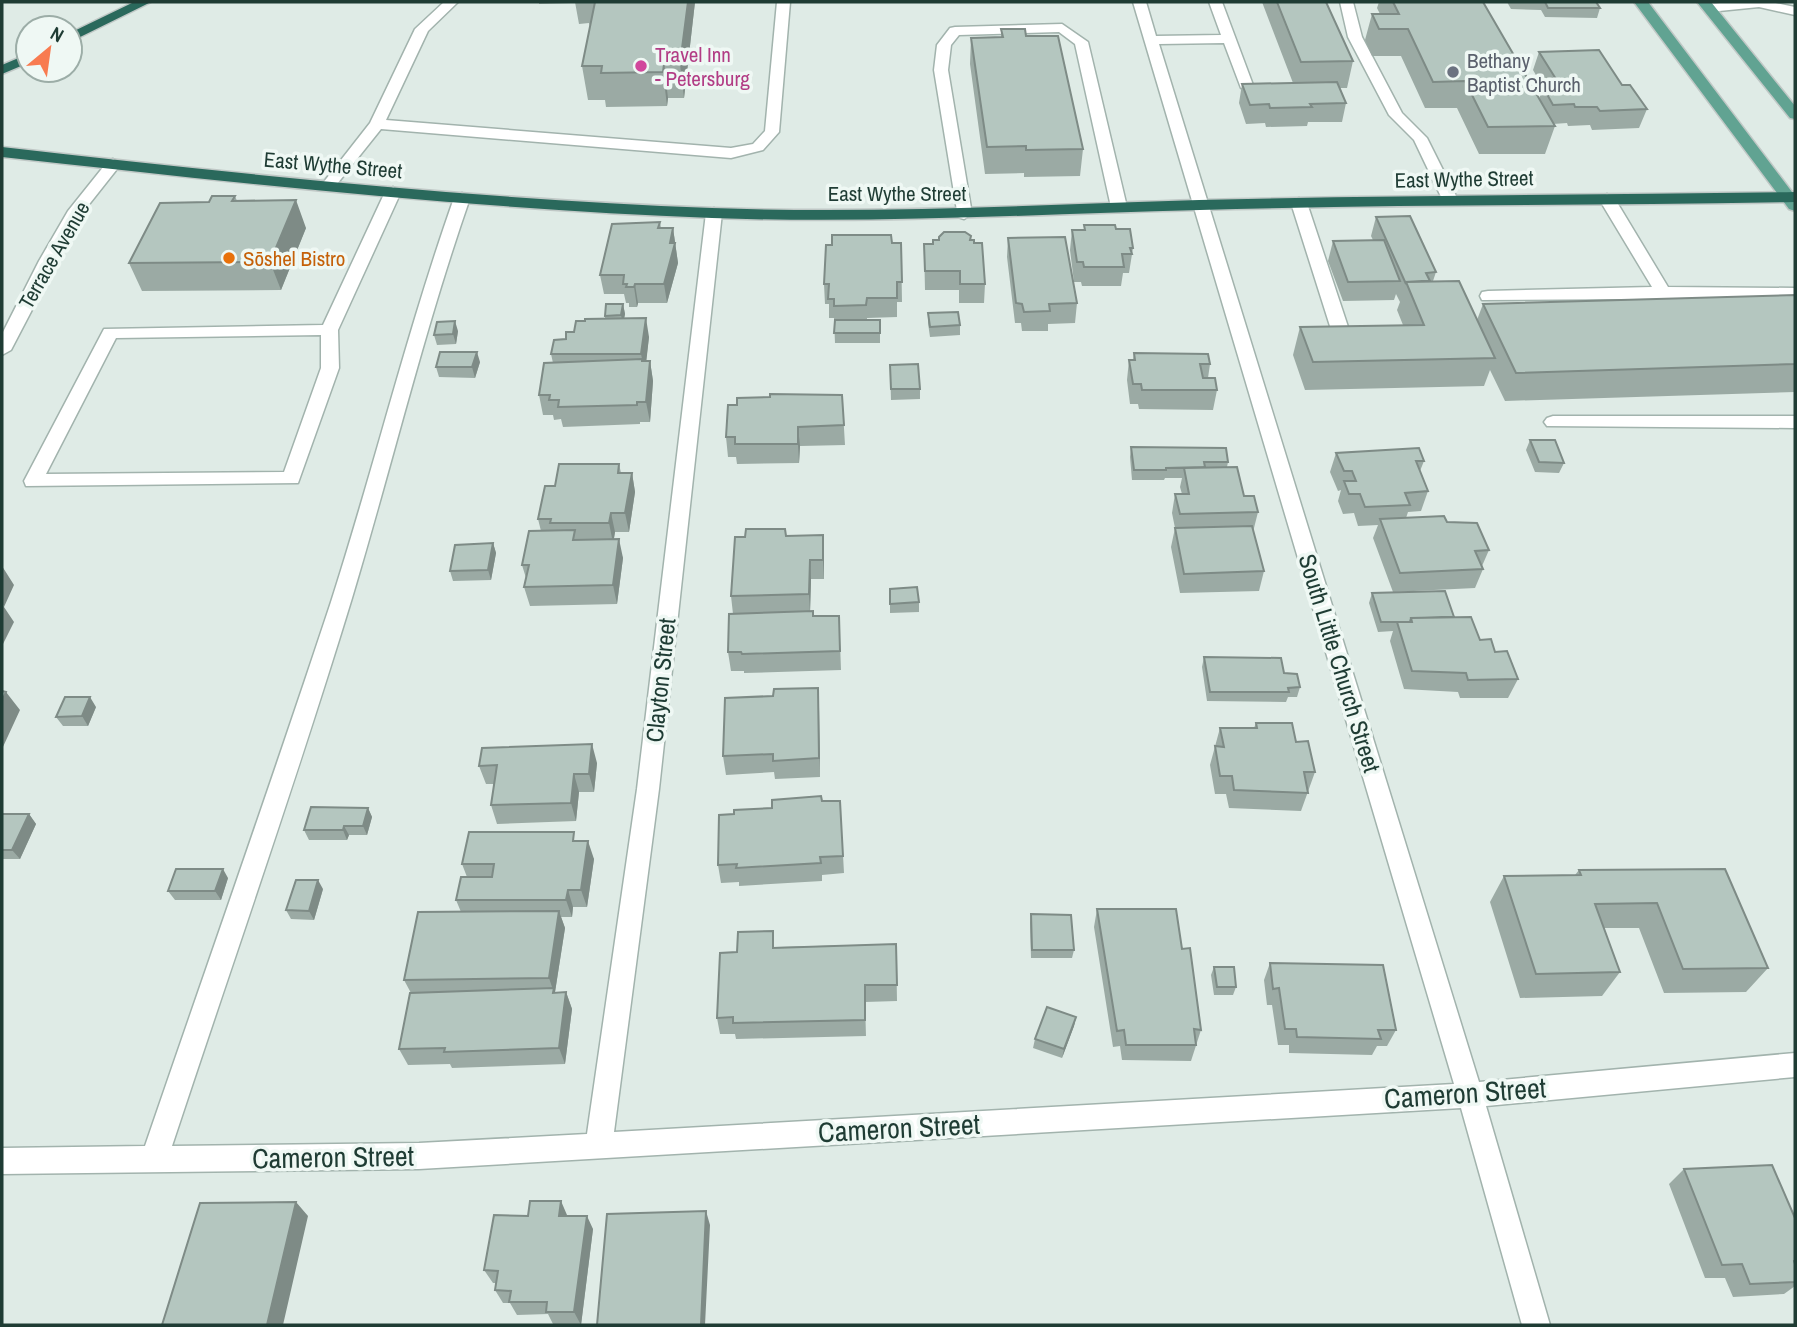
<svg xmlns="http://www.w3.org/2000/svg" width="1797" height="1327" viewBox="0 0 1797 1327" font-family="'Archivo Narrow',sans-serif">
	<rect width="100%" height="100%" fill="#dfebe6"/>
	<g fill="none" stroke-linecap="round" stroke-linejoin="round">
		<defs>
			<path id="minor" d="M444,2H458L428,31L386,120L731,148L753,144L765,131L777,2H790L779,132L763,150L731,158L381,129L333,189H323L320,186L323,183L370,123L415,29Z
				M1133,2H1146L1156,36L1221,35L1209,2H1222L1253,85L1246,89L1241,88L1224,43L1159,44L1479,1082L1795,1053V1077L1486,1106L1550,1325H1522L1461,1108L419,1169L2,1174V1148L145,1146C207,965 271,784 331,602C374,468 407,331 454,198L462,193L470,198C424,330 392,465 352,598C296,782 232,964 172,1146L419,1143L587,1134L637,789L706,213L714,208L722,213L659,789L614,1132L1454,1084Z
				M1340,2H1353L1362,37L1402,113L1427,138L1458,200L1456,203H1444L1414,140L1389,115L1348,37Z
				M1732,2H1771L1795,7V15L1759,7L1709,12L1702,8L1709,4Z
				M1062,24L1088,42L1127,207L1119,212L1111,207L1075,44L1059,32L959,35L951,45L948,70L972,214L964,219L958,217L934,70L937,45L950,28L955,27Z
				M113,159L121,164L83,212L11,350L2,355V334L39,261L68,211L108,161Z
				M393,187L401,192L338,330L339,368L298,483L26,486L24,481L104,329L323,325L385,192ZM321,335V368L284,472L46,474L116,338Z
				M1607,194L1615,199L1668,287L1795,288V298L1482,300L1480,296L1482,292L1488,291L1652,287L1599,199Z
				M1299,198L1307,203L1354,345L1351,349L1345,350L1336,345L1291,203Z
				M1553,416H1795V428L1547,426L1544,422L1547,418Z"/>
			<path id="major" d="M1634,2H1648L1795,196V211L1789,209Z
				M1697,2H1711L1795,106V119L1790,118Z"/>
			<path id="highway" d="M134,2H151L70,42V33Z
				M28,54V63L2,74V65Z
				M2,147C238,174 475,199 712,208C875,214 1037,205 1199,200C1398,195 1597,195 1795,192V202C1597,206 1398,204 1200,210C1037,214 875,224 712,218C475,209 238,183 2,157Z"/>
		</defs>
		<use href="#minor" stroke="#a2b3ad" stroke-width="3"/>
		<use href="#major" stroke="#c0c8c6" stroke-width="3"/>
		<use href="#highway" stroke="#c0c8c6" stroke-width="3"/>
		<use href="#minor" fill="#fff" fill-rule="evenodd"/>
		<use href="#major" fill="#61a392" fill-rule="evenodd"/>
		<use href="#highway" fill="#2a695c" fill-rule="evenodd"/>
	</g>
	<path fill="#9baaa4" d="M539,2H571V3L539,4Z
		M575,2H695L684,98H668L667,106L606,107L605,100H588L582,66L590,27L589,23L579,24Z
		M1262,2H1326L1353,61L1347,88H1340L1346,103L1342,122H1308L1307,126L1266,127L1265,123L1246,124L1239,103L1242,84L1293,83Z
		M1379,2H1483L1539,99L1543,87L1533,70L1539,52L1622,85L1647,109L1639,128L1592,130L1590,125L1568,126L1567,123L1553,124L1555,126L1545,154H1479L1457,108H1425L1401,56H1372L1365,40L1372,14H1380L1377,8Z
		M1507,2H1596L1600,8L1597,18L1545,17L1541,10L1511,9Z
		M1001,29L1026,36L1083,149L1080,176L1024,177V173L985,174L970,64L971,38L1001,37Z
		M235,196L237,201L306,228L281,290L142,291L129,263L209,202Z
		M1376,217L1436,272L1433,281L1477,320L1483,304L1795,295V392L1505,401L1490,370L1484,386L1305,390L1293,355L1300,327L1403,325L1397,310L1400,302L1396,294L1394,300L1343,301L1328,261L1333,241L1373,240L1371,236Z
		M660,222L661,228H673L678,263L667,303H638L637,307H629V303H626L624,294H604L600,275Z
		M1084,225L1116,229L1133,248L1129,273H1123L1121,286H1082L1081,282H1074L1070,250L1072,230H1084Z
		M971,236V240L974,243L985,284L984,303H959V290H925L924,244H932L938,240Z
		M1008,238L1077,303L1075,323L1048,324V331H1022L1021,323H1015L1007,257Z
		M892,243H901L902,302H897V317L867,318V320H880V343H835L834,318H829V304H825L824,284Z
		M623,304L625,314L624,318L649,337L646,361H650L653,381L650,422H640V424L563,427L561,419L554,420L553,415H543L539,395L553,363L551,354L585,321L605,318V316Z
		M928,313L960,325V335L930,337L928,323Z
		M458,331L456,344L437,345L434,335Z
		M1134,353L1210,364L1208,378L1217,390L1213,410L1139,409L1138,404H1130L1127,380L1129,360H1133Z
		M480,362L475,378L439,377L436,367Z
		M890,365L920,389V399L891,400Z
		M842,395L845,445L800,446L799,463L737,464L736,457H728L726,437Z
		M1530,440L1564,463L1559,473L1535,472L1526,450Z
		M1131,447L1228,462L1227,467L1244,496L1258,512L1253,532L1264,571L1259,591L1180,593L1171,547L1175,528L1172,513L1175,494H1182L1180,487L1182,478H1165L1164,480H1132L1130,457Z
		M1336,453L1424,461L1420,471L1428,491L1421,511L1408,512L1406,518L1447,522L1489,550L1482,566L1483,569L1475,588L1393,592L1373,538L1378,525L1358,526L1354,513L1343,514L1338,501L1341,490L1338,491L1330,472Z
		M619,464L621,473H632L635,492L629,532H615L614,539L623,558L617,604L530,606L524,587L526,578L522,565L541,531L538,519L555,486Z
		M786,536L824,554V579H811L810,611L813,616H839L841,670L744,673V671H731L728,652L733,614L731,596Z
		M493,543L496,553L491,580L453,581L450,571Z
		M890,589L919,602V612L890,613Z
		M1372,593L1454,617L1495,652L1518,679L1508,698H1460L1458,692L1404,689L1390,641L1393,631L1378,632L1369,603Z
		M1204,657L1284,673L1300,687L1297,697H1288L1286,702L1207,701L1202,667Z
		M818,688L820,777L775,779L774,772L726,775L723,756L773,696Z
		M96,707L88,726H63L56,717Z
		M1256,723L1296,742L1315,772L1301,811L1229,808L1226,794H1215L1210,765L1220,728H1254Z
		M597,763L594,792H579L576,821L497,824L491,805L494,784H486L479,766Z
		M822,801H840L844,873L822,875V881L739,886V882L721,883L718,865L734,814Z
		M368,808L372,817L367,835H349L347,840H309L304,830Z
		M2,814H29L36,824L20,859H2Z
		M577,841L594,859L587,907H573L572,917H561L565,928L555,992H566L572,1009L565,1064L452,1068L450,1064L408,1065L399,1049L411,993L404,980L461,912L456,900L467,877L462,864Z
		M1725,869L1768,968L1746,992L1664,993L1639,928H1604L1620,972L1602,996L1520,998L1490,902L1504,876L1575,875L1579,870Z
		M228,878L221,900H175L168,891Z
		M323,889L314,920L291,919L286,910Z
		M1097,909L1182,949L1201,1030L1191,1061L1122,1060L1120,1046L1113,1047L1094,927Z
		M1031,914L1074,950L1072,958H1031L1030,923Z
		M896,944L897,1001L865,1002L866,1036L736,1039L735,1034H720L717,1018L737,952L775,947Z
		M1270,963L1396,1030L1387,1046H1377L1372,1055L1289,1053V1045H1278L1272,1005H1267L1264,980Z
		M1214,967L1236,987L1233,995H1214L1211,975Z
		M1076,1017L1074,1026L1062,1058L1033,1048L1035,1039Z
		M1684,1169L1795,1218V1286L1784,1294L1733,1297L1725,1278H1705L1669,1184Z
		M567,1216L593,1229L581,1325L553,1324L548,1314L517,1315L510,1303H503L495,1290L496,1283H493L484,1270Z"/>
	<path fill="#7e8b86" d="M688,2H695L684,98L680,64Z
		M664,64L668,98L667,106L663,72Z
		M296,200L306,228L281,290L270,262Z
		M673,228L678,263L667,303L664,284Z
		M635,284L638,303L637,307L634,287Z
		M623,304L625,314L623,325L621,315Z
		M646,318L649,337L645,373L641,354Z
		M455,321L458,331L456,344L453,334Z
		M477,352L480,362L475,378L472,367Z
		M650,361L653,381L650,422L646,402Z
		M798,427L800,446L799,463L798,444Z
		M632,473L635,492L629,532L625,513Z
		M611,513L615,532L613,543L609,523Z
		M823,535L824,554V579L823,560Z
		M619,539L623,558L617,604L613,585Z
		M493,543L496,553L491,580L488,570Z
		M810,560L811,579L810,613L809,594Z
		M2,566L14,585L4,607L2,603Z
		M2,604L14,622L2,646Z
		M818,688L819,707L820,777L819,758Z
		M6,692L20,710L2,749V701Z
		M90,697L96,707L88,726L82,716Z
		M592,744L597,763L594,792L589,774Z
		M574,774L579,792L576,821L571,803Z
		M368,808L372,817L367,835L363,826Z
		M29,814L36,824L20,859L12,850Z
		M344,826L349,835L347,840L343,830Z
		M588,841L594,859L587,907L581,890Z
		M223,869L228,878L221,900L215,891Z
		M318,880L323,889L314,920L309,911Z
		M568,890L573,907L572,917L566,900Z
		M559,911L565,928L555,992L553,993V990L549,978Z
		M566,992L572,1009L565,1064L559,1048Z
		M1076,1017L1074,1026L1062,1058L1064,1049Z
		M561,1201L567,1215L559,1216Z
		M296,1202L308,1216L283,1325H267Z
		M706,1211L710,1225L705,1325H701Z
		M587,1216L593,1229L581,1325L574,1312Z"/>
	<path fill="#b4c6bf" stroke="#7e8b86" stroke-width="2" d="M595,2H688L680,64H664L663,72L601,73L602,66H582Z
		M1277,2H1326L1353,61L1301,62Z
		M1393,2H1483L1555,126L1488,127L1465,81L1433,82L1408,29H1379L1372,14H1399Z
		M1545,2H1596L1600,8H1548Z
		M1001,29H1025L1026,36H1058L1083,149L1026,150V146L987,147L971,38L1003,37Z
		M1599,50L1622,85H1630L1647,109L1600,111L1597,107H1575L1574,104L1553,105L1543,87H1561L1539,52Z
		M1337,82L1346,103L1310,104L1312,107L1270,108L1269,104L1250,105L1242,84Z
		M212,196H235L232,201L296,200L270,262L129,263L160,203L209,202Z
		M1410,216L1436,272L1426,273L1430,281L1406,282V284L1376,217Z
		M660,222L658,228H673L670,243H675L664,284H635L634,287H626L627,284H623L624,275H600L612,224Z
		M1084,225H1115L1116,229H1130L1133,248H1130L1132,254H1122L1124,267H1084L1083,262H1077L1072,230H1085Z
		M944,232H965L971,236L970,240H974V243H982L985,284H960V271H925L924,244H933V240H939V237Z
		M832,235H891L892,243H901L902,282H897V298H867L866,305L834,306V299H828L829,284H824L826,245H832Z
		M1065,237L1077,303L1049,304L1050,311L1024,312L1022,304L1016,303L1008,238Z
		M1384,240L1400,281L1348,282L1333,241Z
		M1459,281L1495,358L1313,362L1300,327L1424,325L1406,282Z
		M1795,295V364L1516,373L1483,304Z
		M606,304H623L621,315L605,316Z
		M958,312L960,325L930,327L928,313Z
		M646,318L641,354H551L554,340L566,339V332H574L576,321H585V319Z
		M835,320H880V333H834Z
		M455,321L453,334L434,335L437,322Z
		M440,352H477L472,367H436Z
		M1134,353L1208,354L1210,364H1200L1203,378H1215L1217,390H1142L1141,384H1133L1129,360H1135Z
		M642,359V361H650L646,402H637V405L558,407L559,400H549L550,395H539L544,363Z
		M918,364L920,389H891L890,365Z
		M770,394L842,395L844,425L798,427V444H735V437H726L728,405H737V398L770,397Z
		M1530,440H1555L1564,463L1539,462Z
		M1131,447L1226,448L1228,462H1204L1205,467L1166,468V470H1134Z
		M1419,448L1424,461H1416L1428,491L1405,493L1410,505L1365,507L1360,494H1349L1344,481H1356L1352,471H1344L1336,453Z
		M559,464H619L618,473H632L625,513H611L609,523H550L551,519H538L545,486H555Z
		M1237,467L1244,496H1254L1258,512L1180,514L1175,494H1189L1184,468Z
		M1444,516L1447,522L1477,523L1489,550L1475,551L1483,569L1400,573L1380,519Z
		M1252,526L1264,571L1184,574L1175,528Z
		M746,529H785L786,536L823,535V560H810L809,594L731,596L735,537H745Z
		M575,530L573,540L619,539L613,585L524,587L529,565H522L529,531Z
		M493,543L488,570L450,571L455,545Z
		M917,587L919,602L890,604V589Z
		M1445,591L1454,617L1411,618L1410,622H1381L1372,593Z
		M813,611V616H839L840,651L742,654L741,652H728L729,614Z
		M1471,617L1480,640L1491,639L1495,652L1507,651L1518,679L1468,680L1466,673L1412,671L1397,622H1412L1411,618Z
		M1204,657L1281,658L1284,673L1297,674L1300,687L1288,688L1289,692H1210Z
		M818,688L819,758L773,761V754L723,756L725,698L773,696L774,689Z
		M2,691L6,692L2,701Z
		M65,697H90L82,716L56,717Z
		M1256,723H1292L1296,742L1308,741L1315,772H1304L1308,793L1234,790L1232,776H1220L1215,746L1224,747L1220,728H1257Z
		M592,744L589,774H574L571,803L491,805L497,765L479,766L482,748Z
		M821,796L822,801H840L843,856L820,857L821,863L736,868L737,864L718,865L719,815L734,814V810L772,808V800Z
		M311,807L368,808L363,826H344L343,830H304Z
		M2,814H29L12,850H2Z
		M469,832H574L573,841H588L581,890H568L566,900H456L461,877H492L494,864H462Z
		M176,869H223L215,891H168Z
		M1725,869L1768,968L1683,969L1657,903L1595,904L1620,972L1536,974L1504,876L1581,875L1579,870Z
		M296,880H318L309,911L286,910Z
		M1097,909H1176L1182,949L1190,948L1201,1030L1194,1029L1196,1045H1126L1124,1030L1117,1031Z
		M559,911L549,978L404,980L418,912Z
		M1031,914L1071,915L1074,950H1032Z
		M773,931V948L896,944L897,985H865V1020L733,1023V1017L717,1018L720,953L737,952L738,932Z
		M1270,963L1383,965L1396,1030H1378L1381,1039L1297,1037L1296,1029H1285L1279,988L1273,989Z
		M1214,967H1234L1236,987H1217Z
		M554,988L553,993L566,992L559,1048L444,1052L445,1048L399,1049L410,993Z
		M1047,1007L1076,1017L1064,1049L1035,1039Z
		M1772,1165L1795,1218V1260L1794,1261L1795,1264V1282L1750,1284L1742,1264L1722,1265L1684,1169Z
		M530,1201H561L559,1216H587L574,1312H546L547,1302H509L511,1291L495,1290L498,1271L484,1270L494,1215L528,1216Z
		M296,1202L267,1325H162L200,1203Z
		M706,1211L701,1325H597L607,1214Z"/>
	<circle fill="#d1479c" stroke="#eff8f4" stroke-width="2.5" cx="641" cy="66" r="7"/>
	<circle fill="#6b7280" stroke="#eff8f4" stroke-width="2.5" cx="1453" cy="72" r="7"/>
	<circle fill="#e8710a" stroke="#eff8f4" stroke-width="2.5" cx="229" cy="258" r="7"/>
	<g text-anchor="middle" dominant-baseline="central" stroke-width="7" stroke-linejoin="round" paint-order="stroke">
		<g font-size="21" fill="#b23c85" stroke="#eff8f4" text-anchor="start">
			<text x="655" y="54">Travel Inn<tspan x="655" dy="24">- Petersburg</tspan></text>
		</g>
		<g font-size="21" fill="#5b616d" stroke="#eff8f4" text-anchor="start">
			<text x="1467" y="60">Bethany<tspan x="1467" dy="24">Baptist Church</tspan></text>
		</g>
		<g font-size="21" fill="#1f3c34" stroke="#eff8f4">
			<text transform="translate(333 165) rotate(5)">East Wythe Street</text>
			<text transform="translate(1464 179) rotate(-1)">East Wythe Street</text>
			<text x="897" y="193">East Wythe Street</text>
			<text transform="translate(54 255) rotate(-60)">Terrace Avenue</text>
		</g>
		<g font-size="21" fill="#c56008" stroke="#eff8f4" text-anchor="start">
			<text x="243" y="258">Sōshel Bistro</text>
		</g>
		<g font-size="24" fill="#1f3c34" stroke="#eff8f4">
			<text transform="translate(1340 663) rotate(73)">South Little Church Street</text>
			<text transform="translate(660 680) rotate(-84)">Clayton Street</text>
		</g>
		<g font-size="28" fill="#1f3c34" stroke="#eff8f4">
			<text transform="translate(1465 1093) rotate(-4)">Cameron Street</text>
			<text transform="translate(899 1128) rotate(-3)">Cameron Street</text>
			<text transform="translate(333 1157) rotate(-1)">Cameron Street</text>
		</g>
	</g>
	<rect width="1797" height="1327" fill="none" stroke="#1f3c34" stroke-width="7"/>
	<g transform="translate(49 49) rotate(29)"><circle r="33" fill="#eff8f4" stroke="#9cada7" stroke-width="2"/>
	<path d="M0-5L12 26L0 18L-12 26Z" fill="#f87b50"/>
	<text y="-10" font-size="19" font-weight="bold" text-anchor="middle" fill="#1f3c34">N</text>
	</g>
</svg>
